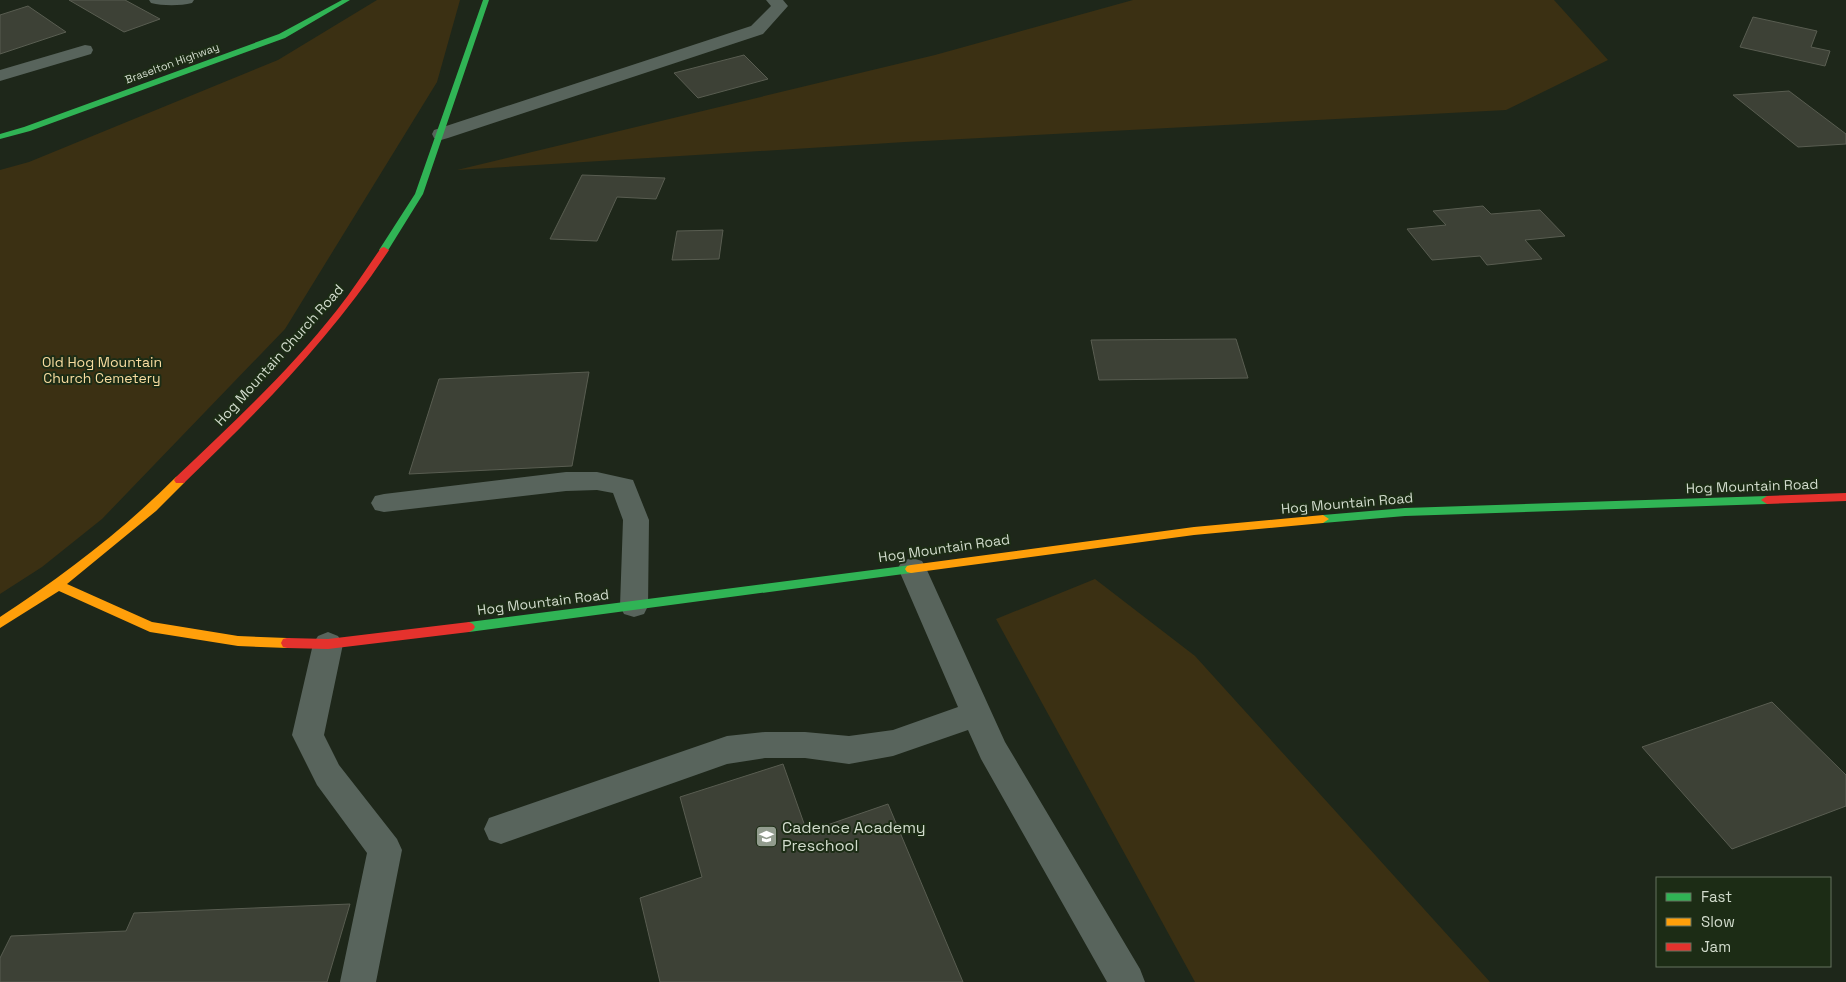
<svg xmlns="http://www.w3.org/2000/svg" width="1846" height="982" viewBox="0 0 1846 982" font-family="'Space Grotesk',sans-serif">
	<rect width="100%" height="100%" fill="#1e271a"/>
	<path fill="#3b3013" d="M377,0H460L437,82L285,329L102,519L42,567L0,594V170L29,162L278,60Z
		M1133,0H1554L1608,60L1506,110L905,142L457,170L935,55Z
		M1095,579L1195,656L1490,982H1195L996,619Z"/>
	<path fill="#3d4136" stroke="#595d51" d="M69,0H125L160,19L124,32Z
		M28,6L66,32L0,54V15Z
		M1753,17L1817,31L1811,47L1830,51L1825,66L1740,47Z
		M744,55L768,79L698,98L674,73Z
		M1789,91L1846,134V144L1798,147L1733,95Z
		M582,175L665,178L656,199L617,197L597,241L550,239Z
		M1483,206L1491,214L1540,210L1565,236L1525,240L1542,259L1487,265L1480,256L1432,260L1407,229L1446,225L1433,211Z
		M723,230L719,259L672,260L677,231Z
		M1236,339L1248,378L1099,380L1091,340Z
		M589,372L572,466L409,474L439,379Z
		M1772,702L1846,775V806L1732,849L1642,747Z
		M783,764L807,832L888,804L963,982H660L640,898L702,877L680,797Z
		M350,904L327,982H0V958L11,936L126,931L134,913Z"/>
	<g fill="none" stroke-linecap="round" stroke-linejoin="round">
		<path fill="#58645c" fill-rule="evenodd" d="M149,0H194L192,3C180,6 163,6 151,3Z
			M766,0H783L788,6L763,34L448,138L441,140L434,138L432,134L434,130L751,26L771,6Z
			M85,45L91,46L93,50L91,54L0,81V70Z
			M566,472H597L633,480L649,520L648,606L644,614L634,617L624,614L620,606L623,520L613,493L597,490L566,491L384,512L375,510L371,503L375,496L384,494Z
			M912,558L922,561L926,568L1005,742L1140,969L1145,982H1107L981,759L968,730L893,756L849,764L805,758H765L727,764L501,844L489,840L484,829L489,818L727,736L765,732H805L849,736L893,730L958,707L898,568L902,561Z
			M328,632L338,636L343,644L324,735L339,765L397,839L402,850L376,982H340L367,853L317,785L292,735L313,644L318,636Z"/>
		<path fill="#30b455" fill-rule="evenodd" d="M342,0H350L285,38L30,131L0,139V134L24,127L279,34Z
			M483,0H489L423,194L387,252H381L379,250L415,194Z
			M1767,496L1773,500L1767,504L1405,516L1323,523L1317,519L1323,515L1405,508Z
			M911,565L915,566L917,569L915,572L911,573L469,632L465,630L463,627L465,624L469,622Z"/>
		<path fill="#ff9f0a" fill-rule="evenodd" d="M180,476L184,477L186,480L184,483L156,511L67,584L152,622L238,636L287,638L291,639L293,643L291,647L287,648L238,646L150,632L59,591L0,628V617C63,576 123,530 176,477Z
			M1323,515L1329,519L1323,523L1194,535L911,573L907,572L905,569L907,566L911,565L1194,527Z"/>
		<path fill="#e5322d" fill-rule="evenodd" d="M384,247L389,250C331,338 259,411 184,483H176L174,480L176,477C232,424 289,371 337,310C353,290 366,269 381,248Z
			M1846,493V501L1767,504L1761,500L1767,496Z
			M469,622L473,624L475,627L473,630L469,632L328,649L287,648L283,647L281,643L283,639L287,638L328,639Z"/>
	</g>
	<defs>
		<symbol id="school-square" viewBox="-11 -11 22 22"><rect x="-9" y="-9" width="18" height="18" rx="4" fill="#929c8e" stroke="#1c2c15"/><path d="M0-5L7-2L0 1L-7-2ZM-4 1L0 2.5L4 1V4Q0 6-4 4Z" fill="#fff"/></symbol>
	</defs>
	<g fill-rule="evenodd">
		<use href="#school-square" x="754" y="824" width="25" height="25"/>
	</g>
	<g text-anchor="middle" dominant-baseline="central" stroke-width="4" stroke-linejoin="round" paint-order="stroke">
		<g font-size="11" fill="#d1dbcc" stroke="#1c2c15">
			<text transform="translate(172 63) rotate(-20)">Braselton Highway</text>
		</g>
		<g font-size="14" fill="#d1dbcc" stroke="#1c2c15">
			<text transform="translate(279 355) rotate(-48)">Hog Mountain Church Road</text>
			<text transform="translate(1752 486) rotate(-2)">Hog Mountain Road</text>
			<text transform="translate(1347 503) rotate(-5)">Hog Mountain Road</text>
			<text transform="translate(944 548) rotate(-8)">Hog Mountain Road</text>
			<text transform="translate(543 602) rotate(-7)">Hog Mountain Road</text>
		</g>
		<g font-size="14" fill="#f8dca0" stroke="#1c2c15">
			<text x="102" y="362">Old Hog Mountain<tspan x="102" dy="16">Church Cemetery</tspan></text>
		</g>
		<g font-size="16" fill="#d1dbcc" stroke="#1c2c15" text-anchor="start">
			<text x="782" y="827">Cadence Academy<tspan x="782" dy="18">Preschool</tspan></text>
		</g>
	</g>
	<rect x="1656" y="877" width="175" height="90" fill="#1c2c15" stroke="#64725e"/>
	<rect x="1666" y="893" width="25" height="8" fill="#30b455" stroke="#64725e"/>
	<text x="1701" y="902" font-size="15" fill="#d1dbcc">Fast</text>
	<rect x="1666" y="918" width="25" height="8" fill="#ff9f0a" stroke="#64725e"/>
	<text x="1701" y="927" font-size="15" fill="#d1dbcc">Slow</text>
	<rect x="1666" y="943" width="25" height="8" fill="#e5322d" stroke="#64725e"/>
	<text x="1701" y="952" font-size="15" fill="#d1dbcc">Jam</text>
</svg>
